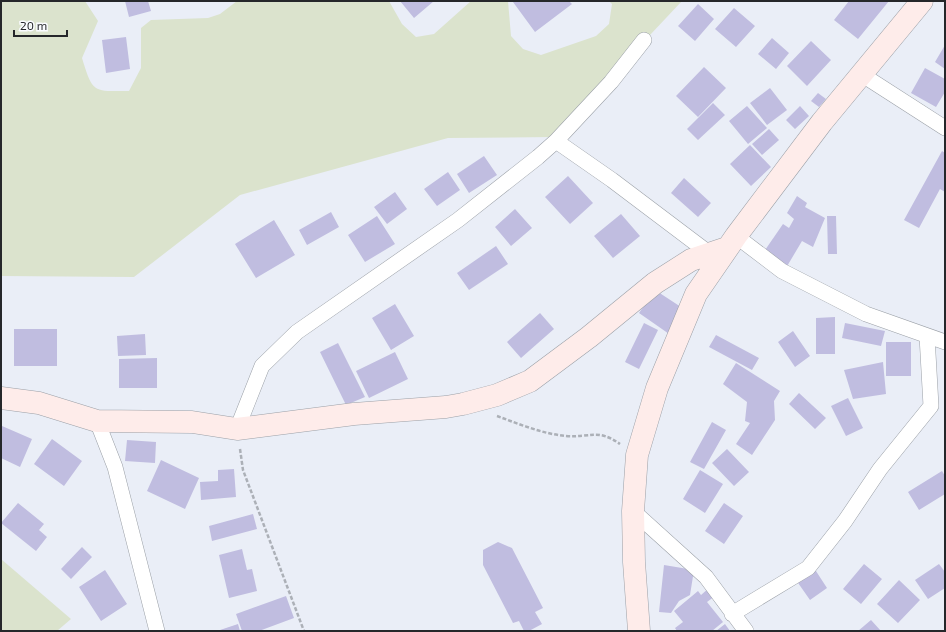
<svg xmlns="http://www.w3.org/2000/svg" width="946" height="632" viewBox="0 0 946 632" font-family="'Exo 2',sans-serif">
	<rect width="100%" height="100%" fill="#eaeef7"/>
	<path fill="#dbe3cd" d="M1,1H85L98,21L82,58C93,94 93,91 129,91L141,68V28L151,20L208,18L220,14L237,1H389L402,24L416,37L434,34L471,1H508L511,36L523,49L541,55L596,36L609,24L612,4L609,1H682L554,137L448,138L240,195L134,277L1,276Z
		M1,559L71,619L57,631H1Z"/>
	<path fill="#c0bde0" d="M125,1H148L151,11L129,17Z
		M400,1H434L414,18Z
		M515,1H569L572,4L535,32L513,2Z
		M849,1H889L858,39L834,20Z
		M698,4L714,19L695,41L678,26Z
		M734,8L755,26L736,47L715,29Z
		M126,37L130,69L106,73L102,40Z
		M772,38L789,53L776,69L758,54Z
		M811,41L831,60L807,86L787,66Z
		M945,45V69L935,62Z
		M704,67L726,88L698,117L676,96Z
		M925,68L945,79V92L936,107L911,93Z
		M770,88L787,110L767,125L750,103Z
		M818,93L826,99L819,107L811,101Z
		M713,103L725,115L698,140L687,129Z
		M747,106L767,128L748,144L729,121Z
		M800,106L809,116L795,129L786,120Z
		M769,129L779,140L762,155L752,144Z
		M750,145L771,167L751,186L730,164Z
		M942,151L945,153V192L940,189L919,228L904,220Z
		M484,156L497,175L469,193L457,174Z
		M448,172L460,190L437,206L424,189Z
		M568,176L593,203L570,224L545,197Z
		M684,178L711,203L698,217L671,193Z
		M395,192L407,209L387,224L374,207Z
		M797,196L807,203L805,207L825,218L813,247L802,241L786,268L763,253L783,224L789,228L794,219L787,213Z
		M515,209L532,228L511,246L495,227Z
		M331,212L339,227L307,245L299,230Z
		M621,214L640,236L613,258L594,236Z
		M377,216L395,244L365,262L348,235Z
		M827,216H836L837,254H828Z
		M274,220L295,255L256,278L235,244Z
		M496,246L508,264L469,290L457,273Z
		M655,290L681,307L672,336L639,313Z
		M395,304L414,336L391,350L372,318Z
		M540,313L554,329L521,358L507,342Z
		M835,317V354H816V318Z
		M644,323L658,330L639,369L625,362Z
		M845,323L885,331L881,346L842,338Z
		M14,329H57V366H14Z
		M793,331L810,356L795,367L778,342Z
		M145,334L146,355L118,356L117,336Z
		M716,335L759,358L752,370L709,347Z
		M886,342H911V376H886Z
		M338,343L365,397L346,405L320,352Z
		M395,352L408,379L369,398L356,371Z
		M157,358V388H119V359Z
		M883,362L886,394L853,399L844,370Z
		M736,363L780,391L774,401L775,420L752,455L736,444L750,423L745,421L747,402L723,384Z
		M799,393L826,418L815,429L789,404Z
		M848,398L863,428L846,436L831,406Z
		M712,422L726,430L704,469L690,462Z
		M2,426L32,439L20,467L1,458Z
		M52,439L82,461L64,486L34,464Z
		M127,440L156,442L155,463L125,461Z
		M727,449L749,472L734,486L712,463Z
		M161,460L199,478L185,509L147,491Z
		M234,469L236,497L201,500L200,482L218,481V470Z
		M700,470L723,484L705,513L683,499Z
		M942,471L945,476V494L919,510L908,492Z
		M18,503L44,524L39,530L47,537L36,551L1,523Z
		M724,503L743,516L724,544L705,531Z
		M253,514L257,529L212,541L209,526Z
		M498,542L512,548L543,608L535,612L542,624L529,631H524L519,621L513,623L483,565V550Z
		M82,547L92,557L71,579L61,569Z
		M242,549L247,570L252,569L257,591L229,598L219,555Z
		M864,564L882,579L861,604L843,589Z
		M939,564L945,572V588L928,599L915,580Z
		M664,565L694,570L690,595L679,601L671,613L659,612Z
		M814,568L827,588L810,600L796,580Z
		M105,570L127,604L101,621L79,587Z
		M899,580L920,600L898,623L877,604Z
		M709,588L715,596L707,602L723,622L712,631H677L675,628L683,622L674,611L698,591L701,595Z
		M286,596L294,618L259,631H242L236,614Z
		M871,620L881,631H858Z
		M238,624L240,631H217Z
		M725,624L730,631H716Z"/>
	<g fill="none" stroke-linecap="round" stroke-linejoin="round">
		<defs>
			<path id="street" d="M861,74L945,128
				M556,141L612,180L710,254
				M736,236L782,271L866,314L945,342
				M97,421L115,467L157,631
				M237,429L262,366L297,332L458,220L538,157L556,141L611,82L644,40
				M633,511L706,577L746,631
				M732,614L808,568L845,521L880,469L931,406L927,336"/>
			<path id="secondary" d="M1,398L39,403L97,421L192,422L237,429L354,414L446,407L463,404L497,395L530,381L589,337L655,283L691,260L727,248
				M639,631L634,562L633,511L637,455L657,388L696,294L736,236L822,122L922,1"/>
		</defs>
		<use href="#street" stroke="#9ba0a7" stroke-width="16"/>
		<use href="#secondary" stroke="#9ba0a7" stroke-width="23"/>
		<path stroke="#acb0b7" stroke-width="2.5" stroke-dasharray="4 2" stroke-linecap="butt" d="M497,416C519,424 543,434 566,436C591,438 597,428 620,444
			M240,449L243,470L304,631"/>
		<use href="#street" stroke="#fff" stroke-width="15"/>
		<use href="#secondary" stroke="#feecea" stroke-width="22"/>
	</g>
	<rect width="946" height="632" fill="none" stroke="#25272a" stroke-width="4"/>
	<path d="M14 30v6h53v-6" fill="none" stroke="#25272a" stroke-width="2"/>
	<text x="20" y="30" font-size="12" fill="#25272a" stroke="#fafcff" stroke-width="3" paint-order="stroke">20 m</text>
</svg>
